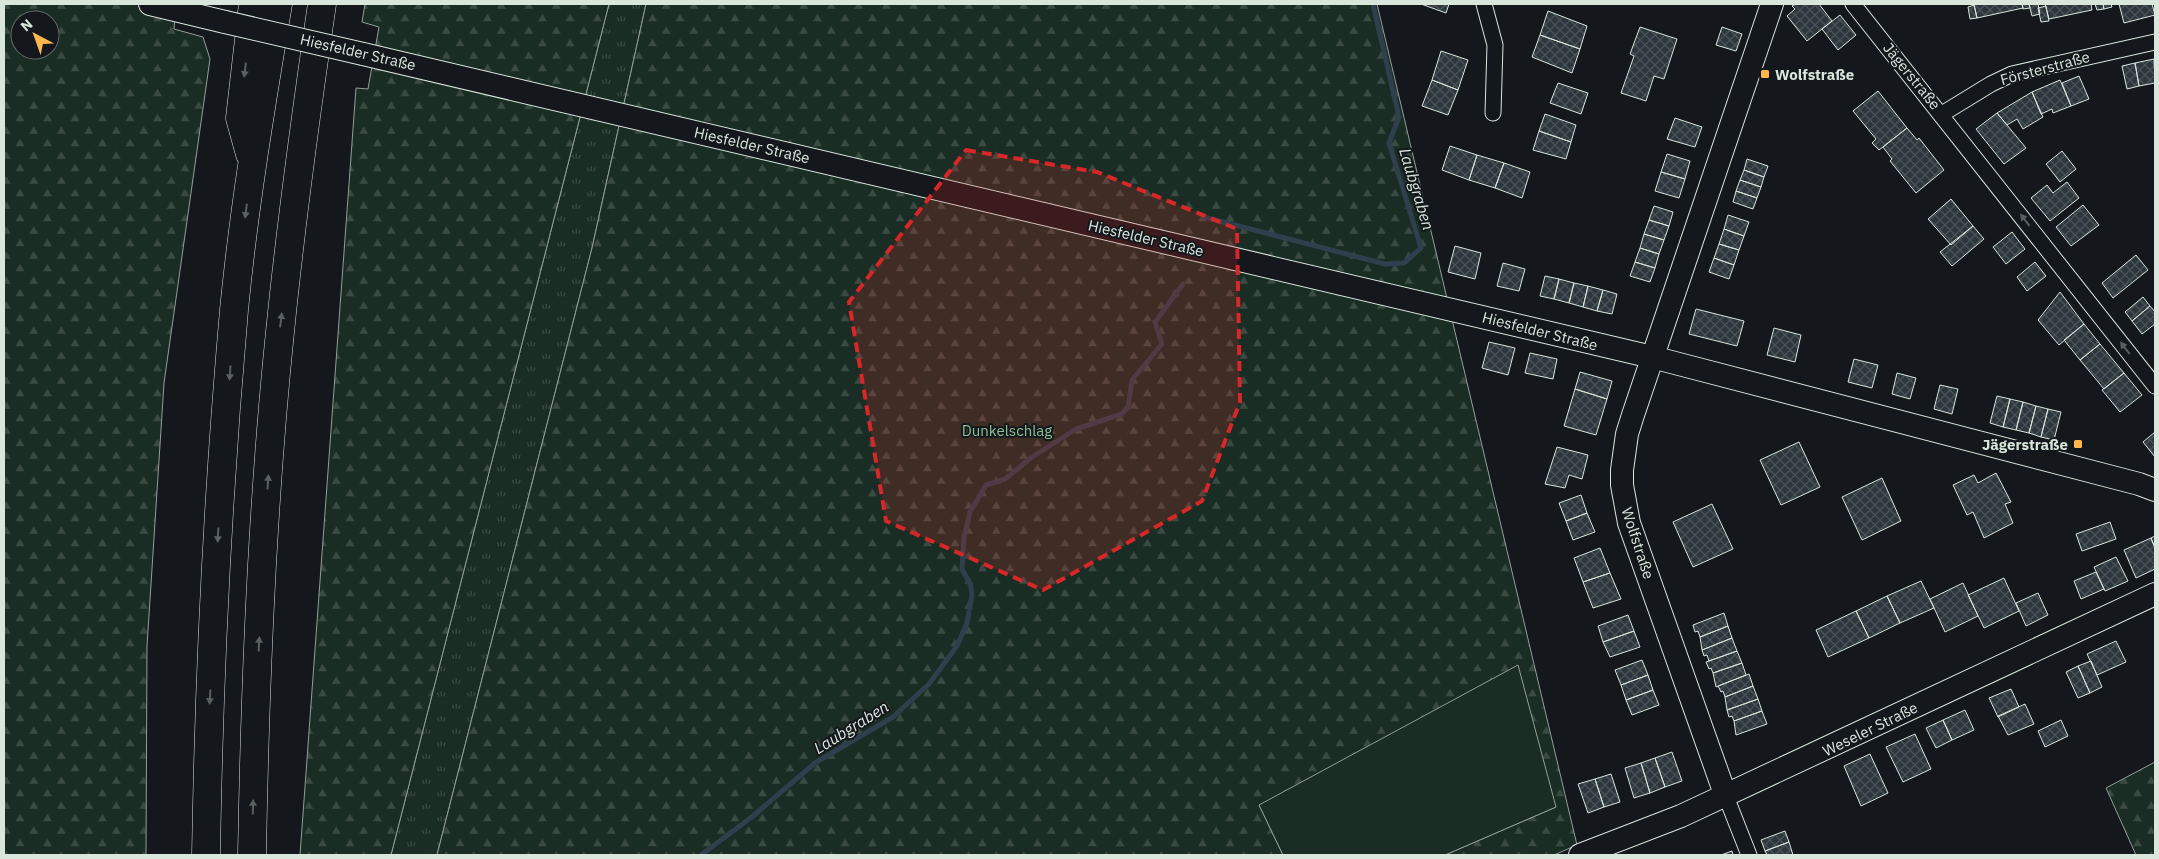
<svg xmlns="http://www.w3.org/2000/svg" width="2159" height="859" viewBox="0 0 2159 859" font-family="'IBM Plex Sans',sans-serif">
	<defs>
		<pattern id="grass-tufts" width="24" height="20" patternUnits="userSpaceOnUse" patternTransform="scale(1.25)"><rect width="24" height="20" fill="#1a2d24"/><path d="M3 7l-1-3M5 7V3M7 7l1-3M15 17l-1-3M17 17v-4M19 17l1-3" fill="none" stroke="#3b4b43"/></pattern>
		<pattern id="forest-firs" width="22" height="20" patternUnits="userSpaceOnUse" patternTransform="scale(1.25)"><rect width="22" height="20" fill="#1a2d24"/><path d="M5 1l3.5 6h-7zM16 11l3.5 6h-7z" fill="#3b4b43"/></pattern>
		<pattern id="building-cross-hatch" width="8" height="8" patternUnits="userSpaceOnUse" patternTransform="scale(1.25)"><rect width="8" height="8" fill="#2c363c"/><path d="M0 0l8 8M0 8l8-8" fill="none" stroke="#4a5358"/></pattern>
	</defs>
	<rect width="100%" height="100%" fill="#14181c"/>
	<path fill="url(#grass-tufts)" stroke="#939e99" d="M609,4H646L592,248L437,855H391Z"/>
	<path fill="url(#forest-firs)" stroke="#939e99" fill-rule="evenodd" d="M4,4H176L174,29L203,37L210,59L164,383L147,646L146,855H4ZM20,20H50V50H20Z
		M365,4H609L391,855H300L356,88L368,89L379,27L362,22Z
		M646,4H1377L1577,845L1554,855H1445L1556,807L1259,805L1283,855H437L592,248Z
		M2155,762V855H2136L2106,788Z"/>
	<path fill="#1a2d24" stroke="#939e99" d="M1518,665L1556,807L1445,855H1283L1259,805Z"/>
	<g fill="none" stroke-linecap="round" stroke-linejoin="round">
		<path stroke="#2f3f4d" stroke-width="5" d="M1204,217L1385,264L1404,263L1421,248L1389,143L1399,117L1373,4
			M701,855L753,816L815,763L893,717L929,684L957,646L967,623L972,595L971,586L962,569L964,537L970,512L986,485L1005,479L1032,457L1076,429L1122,414L1128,407L1132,380L1162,344L1155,322L1183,284"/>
	</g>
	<path fill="url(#building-cross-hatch)" stroke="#d8e6dc" d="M1421,4H1449L1446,13Z
		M1795,4H1819L1832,21L1807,41L1787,16L1795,9L1792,6Z
		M1974,4H2022L2023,8L1977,18Z
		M2022,4H2029L2030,8L2023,9Z
		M2029,4H2038L2040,14L2032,16Z
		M2045,4H2091L2092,10L2049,19Z
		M2095,4H2103L2104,9L2097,10Z
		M2103,4H2111L2112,7L2104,9Z
		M2119,4H2152L2155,15L2124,23Z
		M1974,5L1977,18L1970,19L1968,7Z
		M2046,6L2049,21L2041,22L2038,8Z
		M1548,11L1587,26L1580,49L1540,35Z
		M1840,15L1856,35L1838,50L1822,29Z
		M1640,27L1677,39L1664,79L1654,76L1646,101L1621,93L1634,56L1630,54Z
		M1722,27L1742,34L1736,51L1716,45Z
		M1540,35L1580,49L1572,73L1532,57Z
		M1441,51L1468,60L1458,90L1432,80Z
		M2154,59L2155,83L2139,86L2135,63Z
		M2135,63L2139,86L2127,89L2122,66Z
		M2079,76L2089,99L2071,106L2062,83Z
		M1432,80L1458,90L1448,115L1422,106Z
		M2060,80L2071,106L2053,113L2052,109L2041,114L2032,92Z
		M1558,83L1588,93L1581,114L1550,103Z
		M1878,91L1907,128L1879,150L1872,143L1876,139L1853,111Z
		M2032,92L2043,117L2023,129L2017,119L2007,125L1997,113Z
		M1997,113L2026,148L2004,164L1976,129Z
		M1545,114L1576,125L1571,142L1539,131Z
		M1675,118L1702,127L1695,147L1667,139Z
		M1907,128L1917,140L1919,138L1944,170L1916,193L1890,161L1892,159L1883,147Z
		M1539,131L1571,142L1566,159L1533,150Z
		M1450,146L1477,155L1469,180L1442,170Z
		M2062,151L2076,169L2060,182L2046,164Z
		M1667,154L1690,161L1685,179L1661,172Z
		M1477,155L1504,163L1495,188L1469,180Z
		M1747,159L1768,166L1764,177L1744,170Z
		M1504,163L1530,172L1522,198L1495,188Z
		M1744,170L1764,177L1761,187L1740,180Z
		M1661,172L1685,179L1679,198L1655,191Z
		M1740,180L1761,187L1757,198L1736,191Z
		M2067,182L2079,198L2050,221L2031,198L2047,185L2053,193Z
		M1736,191L1757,198L1753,209L1733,202Z
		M1951,199L1973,226L1951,245L1928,219Z
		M2083,205L2099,225L2071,246L2056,227Z
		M1654,206L1673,212L1669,226L1649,220Z
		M1728,215L1749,222L1744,236L1724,229Z
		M1649,220L1669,226L1664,240L1644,234Z
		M1973,226L1984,239L1952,266L1940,252Z
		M1724,229L1744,236L1739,250L1719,244Z
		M2012,232L2025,249L2006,264L1993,247Z
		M1644,234L1664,240L1659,254L1640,248Z
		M1719,244L1739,250L1734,265L1714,258Z
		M1455,246L1481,253L1475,279L1448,272Z
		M1640,248L1659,254L1655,268L1635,262Z
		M2136,255L2148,270L2113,298L2102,283Z
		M1714,258L1734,265L1729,279L1709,272Z
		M1635,262L1655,268L1650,282L1630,276Z
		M2035,262L2046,276L2027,291L2017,277Z
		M1503,263L1525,269L1519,291L1497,286Z
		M1545,276L1559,279L1554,299L1540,296Z
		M1559,279L1574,283L1569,303L1554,299Z
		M1574,283L1588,286L1583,307L1569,303Z
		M1588,286L1603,290L1597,311L1583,307Z
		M1603,290L1617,294L1612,314L1597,311Z
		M2060,292L2084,324L2059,345L2038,320Z
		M2143,297L2150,306L2132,321L2125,312Z
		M2150,306L2155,312V324L2142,334L2132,321Z
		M1696,309L1744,321L1737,346L1689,334Z
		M2084,324L2100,344L2080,360L2064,340Z
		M1774,328L1801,335L1795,362L1767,355Z
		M1489,342L1515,348L1508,375L1482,368Z
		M2100,344L2124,373L2104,389L2080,360Z
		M1530,353L1557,359L1553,379L1525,373Z
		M1854,359L1878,365L1872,388L1848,382Z
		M1580,372L1612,381L1607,399L1575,389Z
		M1897,373L1916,378L1910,399L1892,394Z
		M2124,373L2142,395L2120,412L2102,390Z
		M1940,385L1958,389L1952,414L1934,409Z
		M1575,389L1607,399L1596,435L1564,426Z
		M1997,396L2010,399L2003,427L1990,423Z
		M2010,399L2023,402L2016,430L2003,427Z
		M2023,402L2036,406L2029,433L2016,430Z
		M2036,406L2048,409L2041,437L2029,433Z
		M2048,409L2061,412L2054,440L2041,437Z
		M2155,432V457L2143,442Z
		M1799,442L1820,487L1781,505L1760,460Z
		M1557,447L1588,455L1582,479L1569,475L1565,488L1545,484Z
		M1996,473L2011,502L2005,504L2013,523L1984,538L1973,512L1967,515L1953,485L1974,475L1978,483Z
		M1882,478L1901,521L1862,540L1842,497Z
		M1581,495L1587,513L1566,521L1559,503Z
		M1712,504L1733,549L1693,567L1673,522Z
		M1587,513L1595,532L1573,540L1566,521Z
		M2110,522L2116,539L2082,551L2076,534Z
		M2155,536V548L2151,538Z
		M2151,538L2155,548V569L2136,578L2124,550Z
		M1600,548L1610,573L1583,582L1574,558Z
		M2116,557L2128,581L2105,591L2094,567Z
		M2096,572L2104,589L2081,599L2074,581Z
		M1610,573L1621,599L1593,608L1583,582Z
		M2004,578L2019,611L1984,628L1968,595Z
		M1921,581L1934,608L1900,623L1887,596Z
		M1963,583L1978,616L1945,632L1930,599Z
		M2038,593L2048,615L2026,626L2016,603Z
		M1887,596L1900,623L1869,638L1856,611Z
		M1856,611L1869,638L1828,657L1816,630Z
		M1724,613L1728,626L1700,637L1698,631L1695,632L1693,625Z
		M1628,615L1634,631L1603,642L1598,626Z
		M1728,626L1732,638L1702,650L1700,637Z
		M1634,631L1640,647L1610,657L1603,642Z
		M1732,638L1737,651L1709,661L1707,655L1704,656L1702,650Z
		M2116,641L2126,662L2097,675L2087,654Z
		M1737,651L1742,663L1713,673L1711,668L1709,669L1706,662Z
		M1642,660L1648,675L1621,685L1615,670Z
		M2091,661L2102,687L2090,693L2078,666Z
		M1742,663L1746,675L1716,687L1713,673Z
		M2078,666L2090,693L2078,698L2066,672Z
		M1749,674L1753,686L1725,697L1723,691L1721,692L1718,686Z
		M1648,675L1653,690L1626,700L1621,685Z
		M1753,686L1758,699L1727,710L1725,697Z
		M2011,689L2019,707L1998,717L1989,698Z
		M1653,690L1659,705L1632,715L1626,700Z
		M1758,699L1762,711L1734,721L1732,716L1729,717L1727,710Z
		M2025,704L2034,724L2008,735L1998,716Z
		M1965,710L1974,730L1952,740L1943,720Z
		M1762,711L1767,724L1736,735L1734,721Z
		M1943,720L1952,740L1936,748L1926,728Z
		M2061,720L2068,736L2045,747L2038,731Z
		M1915,734L1931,769L1903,782L1886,747Z
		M1672,752L1682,781L1665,787L1655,758Z
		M1870,754L1888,793L1861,806L1844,766Z
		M1655,758L1665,787L1650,793L1641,763Z
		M1641,763L1650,793L1634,798L1625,768Z
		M1611,774L1620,802L1604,807L1595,779Z
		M1595,779L1604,807L1588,813L1578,784Z
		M1785,831L1789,842L1765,851L1761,840Z
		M1789,842L1793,855H1767L1765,851Z
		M1732,851L1733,855H1721Z"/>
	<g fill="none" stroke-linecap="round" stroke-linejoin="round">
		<defs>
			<path id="street" d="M1484,4L1495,45L1493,113
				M1853,4L2155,386
				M1942,114L1991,84L2012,74L2155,42
				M1725,794L1749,855"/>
			<path id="secondary" d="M150,4L225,22
				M363,54L1652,357L2139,484L2155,490
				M1725,794L1629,523L1622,485V470L1627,434L1633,415L1772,4
				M1580,855L1681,816L2155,594"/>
			<path id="highway" d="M250,154L240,118L253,4
				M206,855C209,673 218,491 234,310C244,207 261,106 278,4
				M252,855C255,681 262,505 280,332C291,222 306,113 322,4"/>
		</defs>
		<use href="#street" stroke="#d8e6dc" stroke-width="17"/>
		<use href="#secondary" stroke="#d8e6dc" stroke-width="24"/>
		<use href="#highway" stroke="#d8e6dc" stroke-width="29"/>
		<use href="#street" stroke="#14181c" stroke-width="15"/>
		<use href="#secondary" stroke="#14181c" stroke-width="22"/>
		<use href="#highway" stroke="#14181c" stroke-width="28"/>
		<defs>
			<path id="secondary-bridge" d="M225,22L363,54"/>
		</defs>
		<use href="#secondary-bridge" stroke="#d8e6dc" stroke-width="24" stroke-linecap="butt"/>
		<use href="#secondary-bridge" stroke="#14181c" stroke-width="22"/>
	</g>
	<defs><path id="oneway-solid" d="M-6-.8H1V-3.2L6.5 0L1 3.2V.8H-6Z" transform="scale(1.25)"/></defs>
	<g fill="#59605f">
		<use href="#oneway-solid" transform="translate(245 70) rotate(97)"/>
		<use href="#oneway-solid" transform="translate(246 211) rotate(97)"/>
		<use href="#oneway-solid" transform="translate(2025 220) rotate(-128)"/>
		<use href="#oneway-solid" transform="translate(281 320) rotate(-83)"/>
		<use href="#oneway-solid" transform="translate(2125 348) rotate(-128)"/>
		<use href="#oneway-solid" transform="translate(230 373) rotate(94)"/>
		<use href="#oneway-solid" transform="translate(268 482) rotate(-86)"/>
		<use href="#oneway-solid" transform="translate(218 535) rotate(93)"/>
		<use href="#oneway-solid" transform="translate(259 644) rotate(-87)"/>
		<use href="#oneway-solid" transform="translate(210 697) rotate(93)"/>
		<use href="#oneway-solid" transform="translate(253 807) rotate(-89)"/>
	</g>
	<path fill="#d62828" fill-opacity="0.2" stroke="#d62828" stroke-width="4" stroke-dasharray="10 6" stroke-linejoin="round" d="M966,150L1097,172L1237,229L1240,402L1202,501L1043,590L886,521L849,302Z"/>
	<g fill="#ffb74d" stroke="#14181c" stroke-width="2">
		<rect x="1760" y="69" width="10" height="10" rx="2.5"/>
		<rect x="2073" y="439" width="10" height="10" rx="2.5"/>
	</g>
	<g text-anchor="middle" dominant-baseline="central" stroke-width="4" stroke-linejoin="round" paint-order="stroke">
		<g font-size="15" fill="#d8e6dc" stroke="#14181c">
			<text transform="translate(358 52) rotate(13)">Hiesfelder Straße</text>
			<text transform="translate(2045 68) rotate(-15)">Försterstraße</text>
			<text transform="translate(1912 76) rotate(51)">Jägerstraße</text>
			<text transform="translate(752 145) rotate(13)">Hiesfelder Straße</text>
			<text transform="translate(1146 238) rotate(13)">Hiesfelder Straße</text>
			<text transform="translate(1540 331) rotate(14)">Hiesfelder Straße</text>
			<text transform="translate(1638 543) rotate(72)">Wolfstraße</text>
			<text transform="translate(1870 729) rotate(-26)">Weseler Straße</text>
		</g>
		<g font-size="15" font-weight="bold" fill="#d8e6dc" stroke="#14181c" text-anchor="start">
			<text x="1775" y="74">Wolfstraße</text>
			<text x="2068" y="444" text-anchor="end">Jägerstraße</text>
		</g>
		<g font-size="15" fill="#8ac095" stroke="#14181c">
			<text x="1007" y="430">Dunkelschlag</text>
		</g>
		<g font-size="16" font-style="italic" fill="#d8e6dc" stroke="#14181c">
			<text transform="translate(1417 189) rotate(73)">Laubgraben</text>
			<text transform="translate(851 727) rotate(-32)">Laubgraben</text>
		</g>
	</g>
	<rect width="2159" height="859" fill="none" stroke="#d8e6dc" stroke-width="10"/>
	<g transform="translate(35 35) rotate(319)"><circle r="24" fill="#14181c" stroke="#626a69"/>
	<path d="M0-4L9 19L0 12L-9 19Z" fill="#ffb74d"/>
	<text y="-8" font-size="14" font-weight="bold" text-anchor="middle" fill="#d8e6dc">N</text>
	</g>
</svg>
